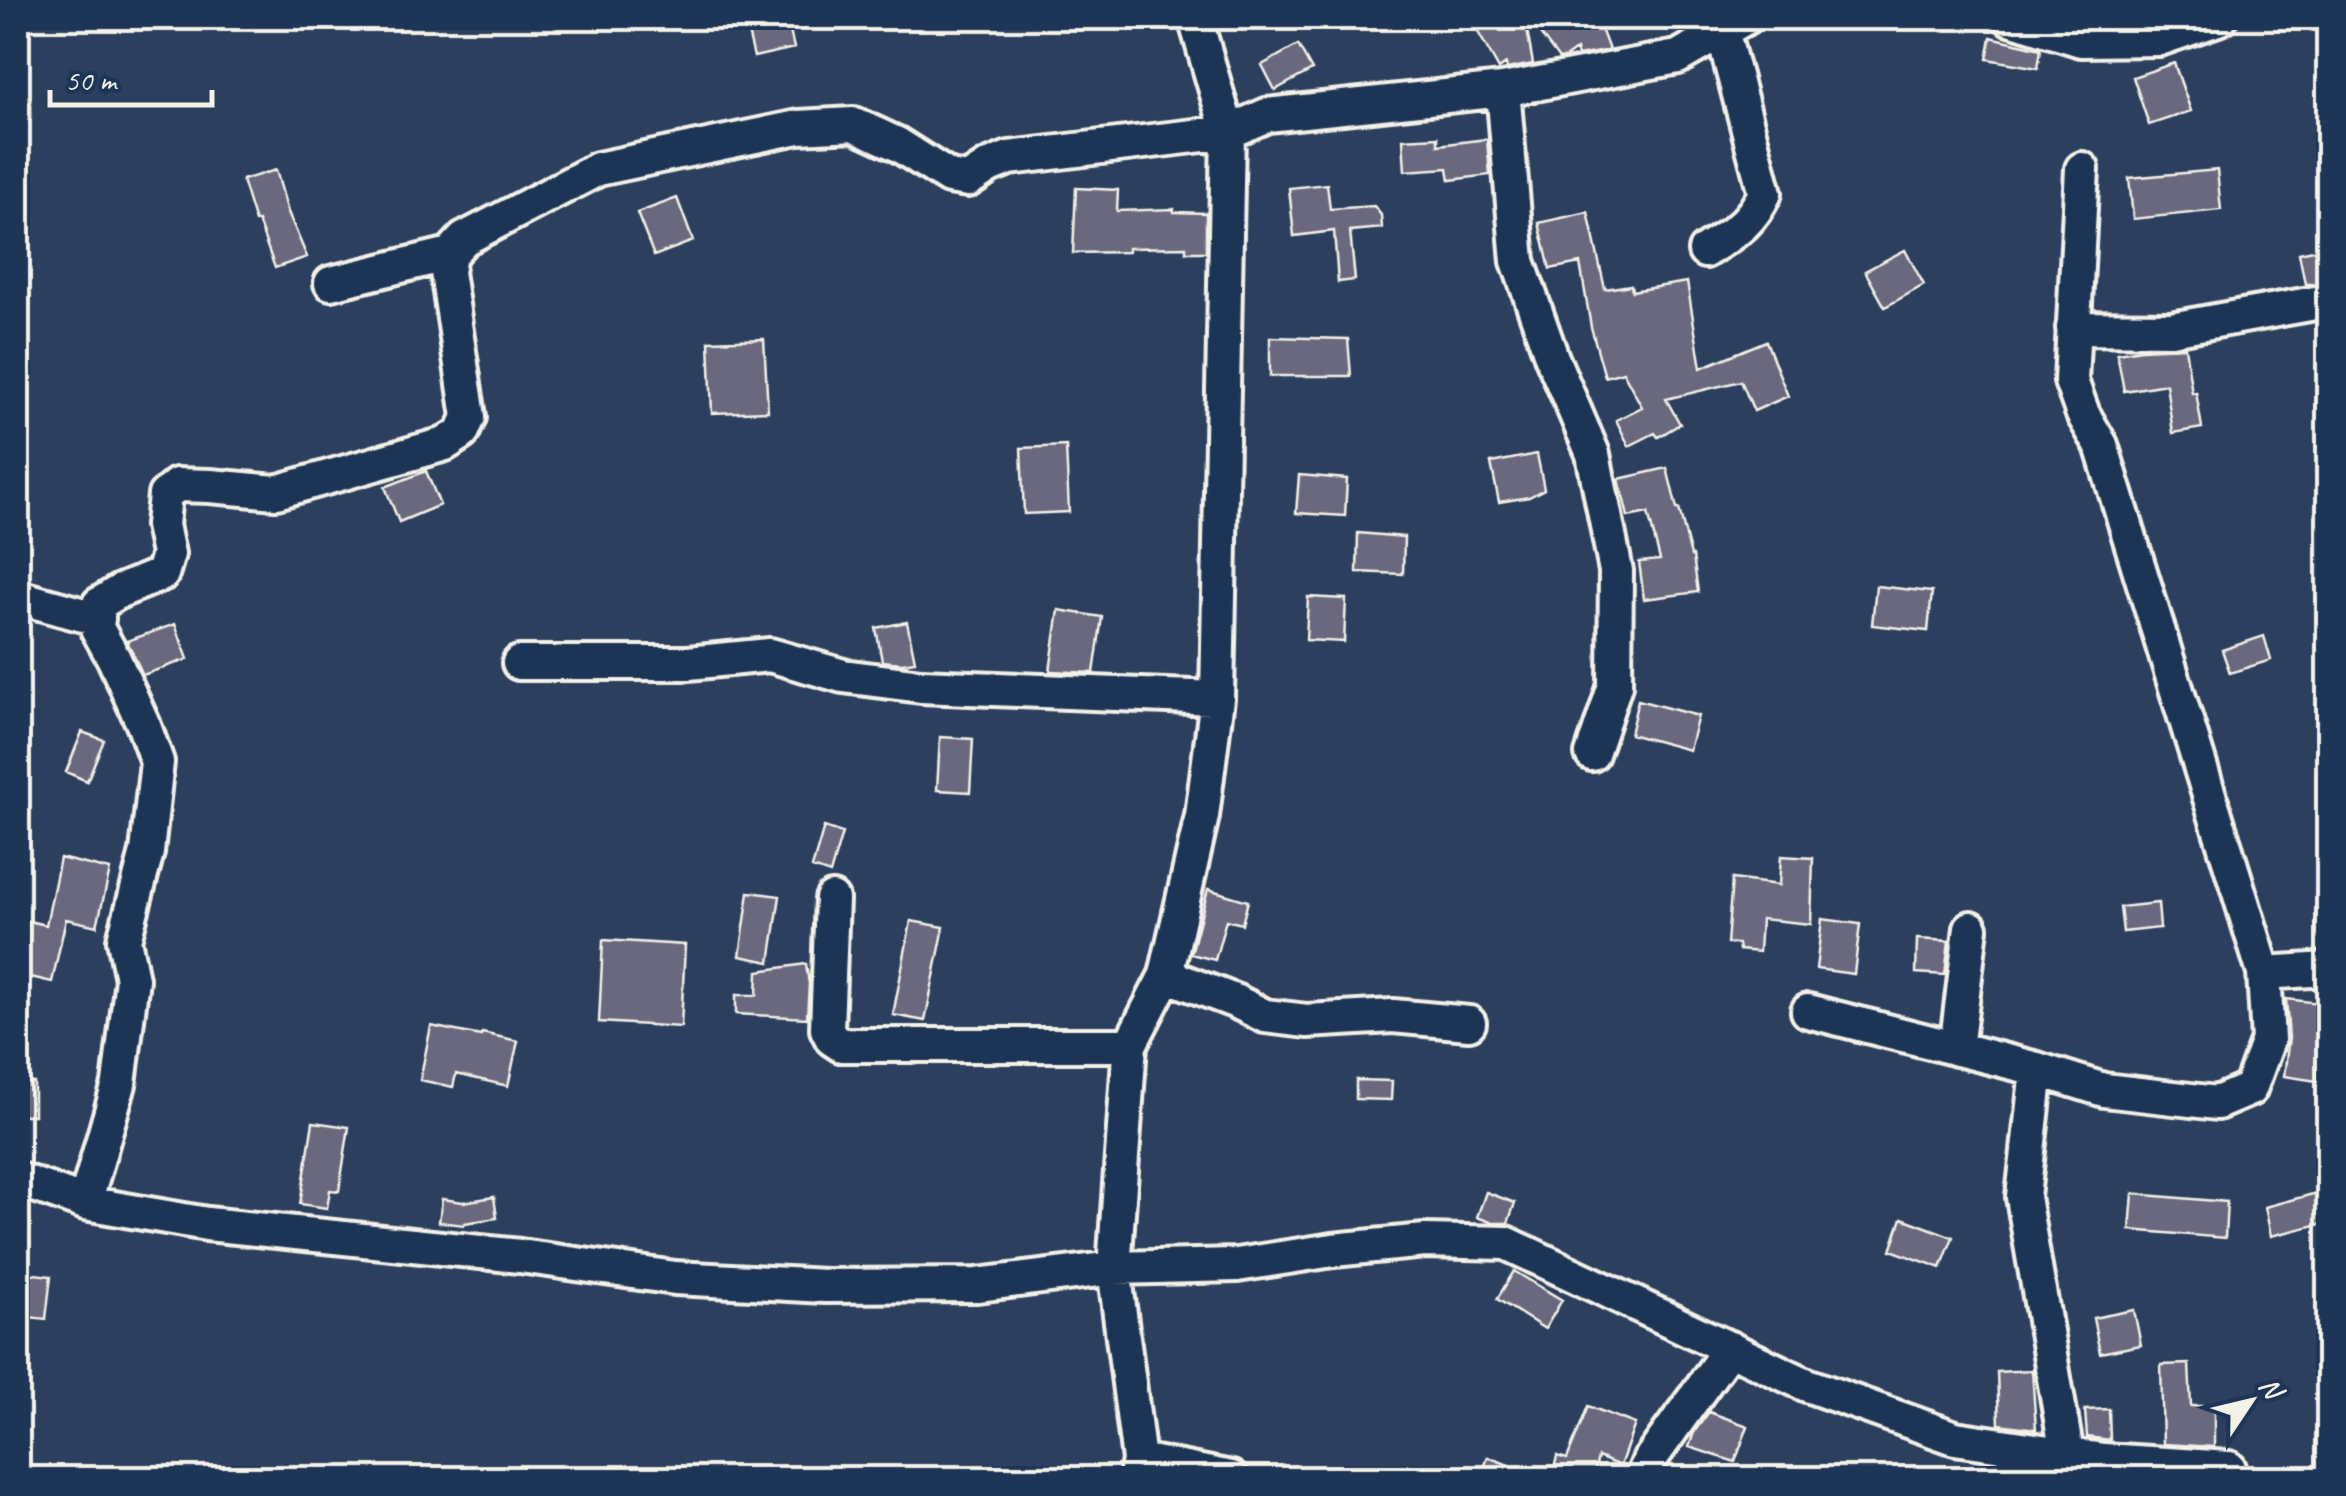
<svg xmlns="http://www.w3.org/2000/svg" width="2346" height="1496" viewBox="0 0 2346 1496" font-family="Caveat,sans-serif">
	<rect width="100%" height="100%" fill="#2c3f5f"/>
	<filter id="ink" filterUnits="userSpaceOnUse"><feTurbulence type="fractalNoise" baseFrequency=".01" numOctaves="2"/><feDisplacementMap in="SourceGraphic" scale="20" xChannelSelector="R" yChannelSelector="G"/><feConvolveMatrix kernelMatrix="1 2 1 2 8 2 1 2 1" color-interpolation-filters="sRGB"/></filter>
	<g filter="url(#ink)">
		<path fill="#6a687e" stroke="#f4f1e8" stroke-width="2.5" d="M773,18H787L794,48L754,57L746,24Z
			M1470,18H1525L1533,64L1507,69L1506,64L1499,69Z
			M1528,18H1597L1609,50L1578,56L1576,50L1565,58L1559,59Z
			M1991,37L2041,49L2038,68L1987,59Z
			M1298,45L1312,70L1275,90L1262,65Z
			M2174,63L2191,111L2149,125L2133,77Z
			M1438,137V145L1487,139L1490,175L1450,180L1448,168L1405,171L1403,139Z
			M276,170L288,212L307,257L275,268L258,221L255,222L242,180Z
			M2217,170L2221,210L2133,219L2129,178Z
			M1327,184L1330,209L1374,206L1381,215L1382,228L1350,231L1355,280L1338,282L1334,231L1294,236L1289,188Z
			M1076,188L1118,190L1117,211L1174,209V212L1206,213V252H1186V247L1128,248V252L1073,253Z
			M677,198L693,241L654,256L637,213Z
			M1588,212L1605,289L1631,285L1632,291L1687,282L1701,368L1766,341L1788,396L1754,411L1741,381L1666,399L1680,424L1658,437L1655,433L1629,446L1616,420L1642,407L1623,372L1605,377L1591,327L1580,263L1550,269L1539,223Z
			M2328,247V284H2305L2299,253Z
			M1905,250L1924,285L1885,307L1865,271Z
			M1270,337L1348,339L1351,376H1270Z
			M764,339L768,411L712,413L709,341Z
			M2185,347L2192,393L2196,392L2202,428L2173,433L2166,384L2124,391L2117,353L2141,349Z
			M1066,446L1069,512L1024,514L1021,448Z
			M1537,454L1544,489L1529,497L1499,502L1491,463Z
			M1667,468L1677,509H1679L1691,556H1693L1698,592L1644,599L1639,562L1660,560L1648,513L1628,517L1619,479Z
			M426,471L440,505L399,522L385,487Z
			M1299,475L1347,479L1345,516L1296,513Z
			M1358,533L1404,537L1403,574L1357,572Z
			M1876,586L1932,592L1928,631L1872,625Z
			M1308,597L1346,599L1344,642L1306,640Z
			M1059,610L1102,617L1094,673L1050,671Z
			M907,622L915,661L902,663L882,661L876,628Z
			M175,624L188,659L143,675L127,641Z
			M2264,636L2271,660L2230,673L2222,650Z
			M1638,700L1698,716L1689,750L1630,734Z
			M82,732L104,740L87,781L66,772Z
			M940,737L973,739L970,792L937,790Z
			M824,827L842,833L830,874L812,868Z
			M1781,856L1813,858L1811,924L1761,919L1759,952L1739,950L1738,944H1727L1732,879L1779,885Z
			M60,858L110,870L97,926L66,919L52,982L18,974V950L24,920L46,925Z
			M1208,889L1248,901L1242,924L1226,920L1215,960L1191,954Z
			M749,892L780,896L770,962L740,956Z
			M2158,903L2160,928L2123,932L2120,907Z
			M1822,919L1860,924L1854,974L1816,969Z
			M911,921L944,927L925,1021L893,1015Z
			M1917,939L1949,941L1945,975L1916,973Z
			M603,940L685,945L681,1027L599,1022Z
			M806,964L809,984L807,1018L736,1014V995H757L758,971Z
			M2286,999L2328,1004L2327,1043L2322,1042L2317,1081L2284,1076L2289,1038Z
			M431,1026L481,1036L482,1033L518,1041L508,1086L456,1074L453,1087L420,1080Z
			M1356,1080L1392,1081L1391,1100L1356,1099Z
			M18,1083H34V1115H18Z
			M313,1122L349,1127L339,1191L330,1190L327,1208L300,1204Z
			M2328,1190V1222L2271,1236L2265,1207Z
			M1486,1192L1515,1203L1508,1223H1493L1477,1217Z
			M2133,1194L2227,1202L2225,1238L2130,1230Z
			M494,1197L497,1218L465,1223L464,1225L439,1222L442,1199L463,1202Z
			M1902,1218L1953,1237L1941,1268L1891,1250Z
			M1514,1271L1562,1300L1545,1329L1497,1299Z
			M18,1272L51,1276L46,1319L18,1316Z
			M2134,1310L2141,1345L2100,1353L2093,1318Z
			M2189,1364L2191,1406H2214V1447L2163,1444L2161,1365Z
			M2032,1370L2036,1429L1999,1424L1997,1372Z
			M1588,1406L1635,1424L1620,1466L1598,1457L1593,1478H1552L1557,1456L1567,1459Z
			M2109,1409L2110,1440L2087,1437L2085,1410Z
			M1709,1412L1748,1426L1735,1462L1689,1447L1694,1432Z
			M1488,1457L1540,1477V1478H1480Z"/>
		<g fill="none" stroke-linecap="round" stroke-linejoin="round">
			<defs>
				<path id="minor" d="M2010,18L2081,40L2159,39L2220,18
					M1503,90L1518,261L1552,358L1593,454L1616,571L1615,685L1592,754
					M1705,251C1734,232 1749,226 1765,193L1722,30
					M331,283L450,254
					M2073,328L2171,329L2315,303
					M18,597L98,619
					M519,663H688L770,655L843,676L921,686L1217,698
					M832,899L827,1029L832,1039L841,1045H1130
					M2264,973L2328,969
					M1166,975L1237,1002L1265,1016L1307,1021L1393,1016L1469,1023
					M1808,1011L2037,1069
					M1956,1049L1971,928
					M18,1179L85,1203L207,1224L520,1256L675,1278L825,1286L977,1285L1114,1268L1237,1265L1333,1250L1425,1241L1506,1243L1807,1385L1955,1438L2103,1460L2229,1468
					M85,1203L119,1084L132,979L124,940L147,852L157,762L144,726L114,659L97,628L99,604L120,591L162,574L168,554L162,525L165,495L177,485L210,486L276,492L445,444L462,433L469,417L447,272L450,254L464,239L598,169L798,127L854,124L897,144L949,177L968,180L989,166L1009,158L1228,132L1195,18
					M2067,1454L2023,1197L2037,1069L2104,1090L2217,1103L2250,1089L2268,1040L2264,973L2101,445L2083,414L2071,381L2082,169
					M1139,1460L1231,1478
					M1136,1478L1139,1460L1114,1268L1130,1045L1166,975L1202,816L1217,698L1228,132L1267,115L1503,90L1678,57L1745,18
					M1642,1478L1649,1461L1730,1348"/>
			</defs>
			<use href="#minor" stroke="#f4f1e8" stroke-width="40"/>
			<use href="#minor" stroke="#1d3557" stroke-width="32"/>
		</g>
	</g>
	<rect width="2346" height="1496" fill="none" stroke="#1d3557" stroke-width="60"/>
	<rect x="30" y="30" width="2286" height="1436" fill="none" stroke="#f4f1e8" stroke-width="4" filter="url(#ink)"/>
	<g transform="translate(2251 1401) rotate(55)" stroke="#1d3557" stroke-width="8" paint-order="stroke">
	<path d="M0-8L18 38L0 25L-18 38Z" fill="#f4f1e8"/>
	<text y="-15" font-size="28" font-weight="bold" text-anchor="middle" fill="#f4f1e8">N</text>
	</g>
	<path d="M50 90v15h162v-15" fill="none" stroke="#f4f1e8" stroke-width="5"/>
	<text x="65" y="90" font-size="30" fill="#f4f1e8" stroke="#1d3557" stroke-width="8" paint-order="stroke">50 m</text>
</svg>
